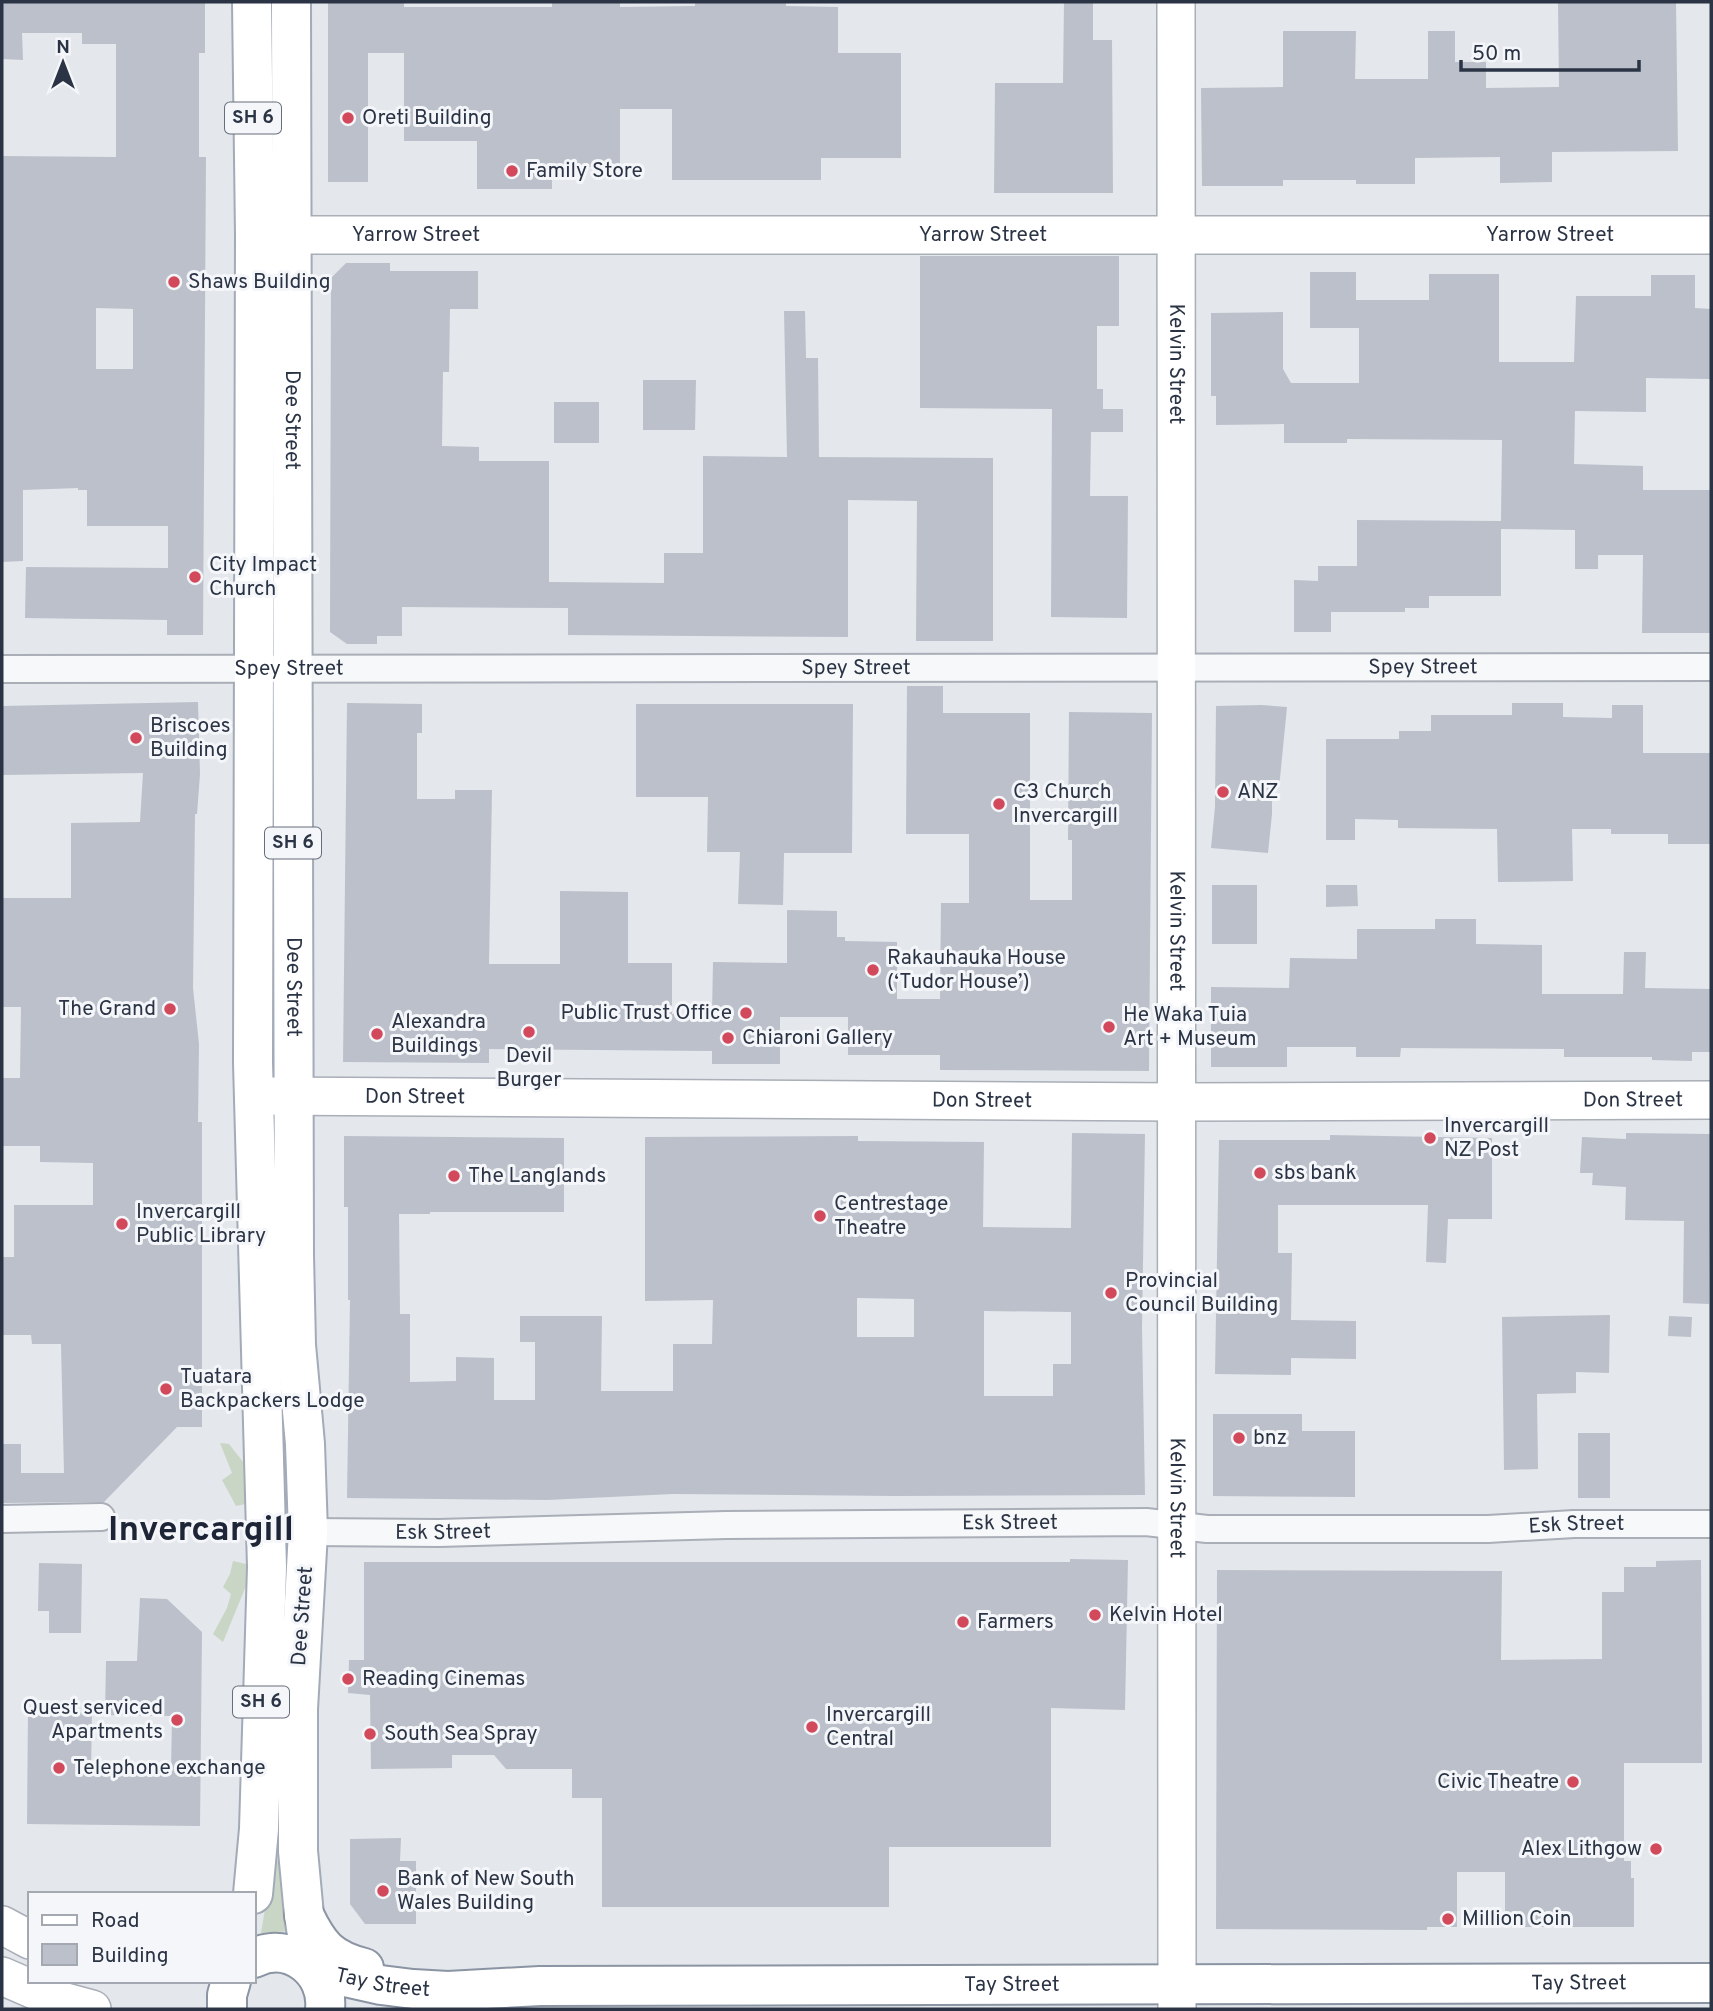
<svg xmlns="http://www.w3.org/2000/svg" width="1713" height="2011" viewBox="0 0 1713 2011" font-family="Overpass,sans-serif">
	<rect width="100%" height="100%" fill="#e4e7ec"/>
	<path fill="#c9d6c5" d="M220,1443L229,1444L244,1463L250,1503L236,1506L222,1480L232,1473Z
		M233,1561L250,1565L248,1581L223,1642L213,1634L227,1608L231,1594L223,1587L230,1574Z
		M269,1860L285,1861L291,1931L261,1933L268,1891Z"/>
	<path fill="#bbc0ca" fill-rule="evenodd" d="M2,2H205V53H199V157H206L203,635H167V620L25,618L26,567L168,568V526H87V490H78V488L23,490V561L2,562V156L116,157V44H82V33H22L23,60L2,59ZM96,308L133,309V369H96Z
		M328,2H404V7H552V2H620V7L695,6V2H786V6L838,7V53H901V158H821V180H672V109H620V167H552V189H477V141H404V53H368V182H328Z
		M1064,2H1093V40H1112L1113,193H994L995,83H1063Z
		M1558,2H1676L1678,151L1552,152V182L1500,183V157L1415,158V184H1356V180H1283V186H1202L1201,88L1283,87V31H1356L1355,79H1428V31H1455V62H1486V88L1559,87Z
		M920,256H1119V326H1097V389H1103V409H1123V432H1091L1090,496H1128L1127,618L1051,617L1052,409L920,408Z
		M346,263H390V271H478V309H450L449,372H443L442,446L479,447V461H549V582L664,583V553H703V456L787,457L784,311H805L806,358H818L819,457L993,458V641H916L917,501L848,500V637L568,635V608L402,607V636H377V644H347L330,632L331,278Z
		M1310,272H1356V300H1429V274H1499V362H1574L1576,296H1651V275H1695V308L1711,309V379L1646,378V412L1575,411L1574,464L1643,466V490H1711V633H1642L1643,555H1598V569H1575V530L1501,529V596H1429V608H1405V612H1331V632H1294V580L1318,581V566H1357V520L1501,521L1502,440L1347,439V443H1284V424L1216,425V396H1211V313L1283,312V369L1291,383H1359V328H1310Z
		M643,380H696L695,430H643Z
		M554,402H599V443H554Z
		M907,686H943V713H1030V900H1072V840H1068L1069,712L1152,713L1149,1071L940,1070V1055H848V1017H780V1064H712V1051L489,1049V1063L343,1062L347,703L422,704V733H417V799H455V790H492L489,964H560V891L628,892V963H672V1014H712L713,962L787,963V910L837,911V937H845V941L897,942V999H940L941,903H969V834H906Z
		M198,702L200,774L197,814H195L193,988L199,1044L198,1122H202V1427H177L104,1502L2,1503V1444H21V1473H64L61,1344H32L31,1335H2V1257H14V1205H93V1163L40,1162V1146H2V1078H20L21,1007H2V898H71V823L140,822L143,773L2,775V706Z
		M1512,703H1563V717L1612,718V705H1643V753H1711V844H1668V834H1611V829H1572L1573,881L1498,882L1497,829L1398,828V820L1355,819V840H1326V739H1399V731H1431V715H1512Z
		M636,704H853L852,853H784L783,905L738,904L740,852H707L708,797H636Z
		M1261,705L1287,707L1279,788L1272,787V814L1268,853L1211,848L1215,807L1216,706Z
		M1212,885H1257V944H1212Z
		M1326,885H1357L1358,906L1326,907Z
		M1435,919H1476V944L1542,945V994H1623L1624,952H1646L1645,988L1711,989V1052H1692V1061L1652,1060V1057H1564V1049L1401,1048L1400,1057H1356V1047H1287V1067H1211V987L1289,988L1290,958L1357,959V929H1435Z
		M1072,1133L1145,1134L1142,1328L1145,1495L896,1496L673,1494L547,1500L347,1498L350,1300H348V1207H344V1136L564,1138V1212H430V1214H399L400,1314H410V1382L456,1381V1357L494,1358V1400H535V1342H520V1316H602L601,1391H673V1344H712L713,1300L645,1301V1137L858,1136V1141L984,1142L983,1227L1071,1228ZM857,1298L914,1299V1337H857ZM984,1311L1071,1312V1364H1053V1396H984Z
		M1626,1133L1711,1134L1709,1304L1683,1303L1684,1221L1625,1220L1626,1187L1592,1185L1593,1173H1580L1582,1137L1626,1139Z
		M1330,1135L1492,1138V1219H1448L1446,1263L1426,1262L1428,1205H1278V1253H1292L1291,1320L1356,1321V1359L1291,1358V1375L1215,1374L1219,1140H1330Z
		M1610,1315L1609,1373L1576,1372V1393L1537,1394L1538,1469L1504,1470L1502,1317Z
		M1669,1316L1692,1317L1691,1337L1668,1336Z
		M1213,1414H1302V1431H1355V1497L1213,1496Z
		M1578,1433H1610V1498H1578Z
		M1070,1559L1128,1560L1125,1710L1051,1708V1847H889V1907H602V1798H572V1769H506L494,1755H452V1768L371,1769L370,1695L348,1693L349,1660H364V1562H1070Z
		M1701,1560L1702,1763H1624V1861H1631V1878H1634V1927H1505V1872H1457V1927H1427V1930L1216,1929L1217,1570L1502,1571L1501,1660L1602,1659V1592H1624V1567H1656V1561Z
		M39,1563L82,1564L81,1633H49V1611H38Z
		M140,1598L167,1599L202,1632L200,1826L27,1824L28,1711L92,1712L91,1771L171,1772L172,1716L105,1715L106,1661H137Z
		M401,1838L400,1861H416V1924H365L350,1904V1839Z"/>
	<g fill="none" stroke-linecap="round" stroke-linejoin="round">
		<defs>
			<g id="street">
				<path id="s1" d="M2,669L1711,667"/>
				<path d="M2,1519L101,1517"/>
				<path id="s2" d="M308,1532L439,1533L726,1525L1146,1522L1207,1529H1488L1574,1524H1711"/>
			</g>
			<g id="secondary">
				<path id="s3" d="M1176,2L1177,2009"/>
				<path id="s4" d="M260,235H1711"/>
				<path id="s5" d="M263,1096L1177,1102L1711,1100"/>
				<path d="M2,1925L30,1940"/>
				<path d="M2,1976L55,1999L92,2009"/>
			</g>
			<g id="primary">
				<path d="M252,2L255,235L253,1063L267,1567L259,1829L253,1894"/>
				<path id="s6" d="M291,2L294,1255L296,1345L305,1444L308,1532L298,1709V1851L304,1915L309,1948"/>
			</g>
			<g id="highway">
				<path d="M304,1915C319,1946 329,1959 364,1968"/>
				<path d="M254,1958C290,1940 329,1971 325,2009"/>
				<path id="s7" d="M314,1970L381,1985L413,1989L448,1991L540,1986L1711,1983"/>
				<path d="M227,2009V1995L231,1981"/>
			</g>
		</defs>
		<use href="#street" stroke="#a9aeb7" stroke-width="30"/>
		<use href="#secondary" stroke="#a9aeb7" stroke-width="40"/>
		<use href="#primary" stroke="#a3abb8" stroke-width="42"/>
		<use href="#highway" stroke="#8b94a3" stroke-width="42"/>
		<use href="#street" stroke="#f7f8fa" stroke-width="26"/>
		<use href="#secondary" stroke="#fff" stroke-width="37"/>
		<use href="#primary" stroke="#fff" stroke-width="38"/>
		<use href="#highway" stroke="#fff" stroke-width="38"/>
	</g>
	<g fill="#d1495b" stroke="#f4f6f9" stroke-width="2.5">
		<circle cx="348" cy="118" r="7"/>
		<circle cx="512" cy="171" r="7"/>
		<circle cx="174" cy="282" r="7"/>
		<circle cx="195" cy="577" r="7"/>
		<circle cx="136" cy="738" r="7"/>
		<circle cx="1223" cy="792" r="7"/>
		<circle cx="999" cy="804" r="7"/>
		<circle cx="873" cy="970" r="7"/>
		<circle cx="170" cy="1009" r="7"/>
		<circle cx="746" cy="1013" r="7"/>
		<circle cx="1109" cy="1027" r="7"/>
		<circle cx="529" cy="1032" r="7"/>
		<circle cx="377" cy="1034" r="7"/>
		<circle cx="728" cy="1038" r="7"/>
		<circle cx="1430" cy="1138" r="7"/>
		<circle cx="1260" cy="1173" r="7"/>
		<circle cx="454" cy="1176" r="7"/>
		<circle cx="820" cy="1216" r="7"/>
		<circle cx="122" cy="1224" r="7"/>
		<circle cx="1111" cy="1293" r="7"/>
		<circle cx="166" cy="1389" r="7"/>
		<circle cx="1239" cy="1438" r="7"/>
		<circle cx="1095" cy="1615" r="7"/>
		<circle cx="963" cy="1622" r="7"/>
		<circle cx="348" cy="1679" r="7"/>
		<circle cx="177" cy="1720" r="7"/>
		<circle cx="812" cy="1727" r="7"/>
		<circle cx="370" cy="1734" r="7"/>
		<circle cx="59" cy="1768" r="7"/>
		<circle cx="1573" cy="1782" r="7"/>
		<circle cx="1656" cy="1849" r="7"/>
		<circle cx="383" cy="1891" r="7"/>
		<circle cx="1448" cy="1919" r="7"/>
	</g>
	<g text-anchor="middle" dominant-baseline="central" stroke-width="6" stroke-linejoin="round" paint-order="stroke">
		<g fill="#f4f6f9" stroke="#676e7b" stroke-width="2">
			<rect x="225" y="102.5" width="56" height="31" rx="5"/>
			<rect x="265" y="827.5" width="56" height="31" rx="5"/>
			<rect x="233" y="1686.5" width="56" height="31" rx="5"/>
		</g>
		<g font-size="19" font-weight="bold" fill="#2b3445">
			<text x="253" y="118">SH 6</text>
			<text x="293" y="843">SH 6</text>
			<text x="261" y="1702">SH 6</text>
		</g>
		<g font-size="21" fill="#2b3445" stroke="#f4f6f9" text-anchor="start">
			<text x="362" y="118">Oreti Building</text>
			<text x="526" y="171">Family Store</text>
			<text x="188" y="282">Shaws Building</text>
			<text x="209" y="565">City Impact<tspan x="209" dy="24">Church</tspan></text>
			<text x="150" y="726">Briscoes<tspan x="150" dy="24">Building</tspan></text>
			<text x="1013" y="792">C3 Church<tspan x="1013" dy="24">Invercargill</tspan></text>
			<text x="1237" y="792">ANZ</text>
			<text x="887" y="958">Rakauhauka House<tspan x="887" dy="24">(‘Tudor House’)</tspan></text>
			<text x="156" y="1009" text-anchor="end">The Grand</text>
			<text x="732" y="1013" text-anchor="end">Public Trust Office</text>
			<text x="1123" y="1015">He Waka Tuia<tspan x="1123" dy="24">Art + Museum</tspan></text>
			<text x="391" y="1022">Alexandra<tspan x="391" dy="24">Buildings</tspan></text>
			<text x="742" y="1038">Chiaroni Gallery</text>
			<text x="529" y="1056" text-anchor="middle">Devil<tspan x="529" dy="24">Burger</tspan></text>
			<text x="1444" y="1126">Invercargill<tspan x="1444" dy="24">NZ Post</tspan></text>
			<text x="1274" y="1173">sbs bank</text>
			<text x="468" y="1176">The Langlands</text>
			<text x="834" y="1204">Centrestage<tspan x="834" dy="24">Theatre</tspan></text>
			<text x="136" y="1212">Invercargill<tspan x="136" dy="24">Public Library</tspan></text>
			<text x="1125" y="1281">Provincial<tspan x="1125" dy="24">Council Building</tspan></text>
			<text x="180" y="1377">Tuatara<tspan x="180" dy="24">Backpackers Lodge</tspan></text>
			<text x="1253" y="1438">bnz</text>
			<text x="1109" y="1615">Kelvin Hotel</text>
			<text x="977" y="1622">Farmers</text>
			<text x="362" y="1679">Reading Cinemas</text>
			<text x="163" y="1708" text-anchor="end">Quest serviced<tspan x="163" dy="24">Apartments</tspan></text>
			<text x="826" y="1715">Invercargill<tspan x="826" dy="24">Central</tspan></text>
			<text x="384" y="1734">South Sea Spray</text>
			<text x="73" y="1768">Telephone exchange</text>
			<text x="1559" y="1782" text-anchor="end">Civic Theatre</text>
			<text x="1642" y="1849" text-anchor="end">Alex Lithgow</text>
			<text x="397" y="1879">Bank of New South<tspan x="397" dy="24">Wales Building</tspan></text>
			<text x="1462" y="1919">Million Coin</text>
		</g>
		<g font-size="21" fill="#2b3445" stroke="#f4f6f9">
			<text stroke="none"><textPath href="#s4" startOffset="723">Yarrow Street</textPath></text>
			<text stroke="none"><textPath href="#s4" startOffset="1290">Yarrow Street</textPath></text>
			<text stroke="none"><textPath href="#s4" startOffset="156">Yarrow Street</textPath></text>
			<text stroke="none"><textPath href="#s3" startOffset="362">Kelvin Street</textPath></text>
			<text stroke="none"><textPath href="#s6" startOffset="418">Dee Street</textPath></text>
			<text stroke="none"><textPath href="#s1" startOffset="854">Spey Street</textPath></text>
			<text stroke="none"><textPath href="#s1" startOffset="1421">Spey Street</textPath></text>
			<text stroke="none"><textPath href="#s1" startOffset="287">Spey Street</textPath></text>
			<text stroke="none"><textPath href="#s3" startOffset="929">Kelvin Street</textPath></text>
			<text stroke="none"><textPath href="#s6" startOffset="985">Dee Street</textPath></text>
			<text stroke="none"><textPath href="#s5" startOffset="152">Don Street</textPath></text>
			<text stroke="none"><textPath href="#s5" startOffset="719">Don Street</textPath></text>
			<text stroke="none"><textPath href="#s5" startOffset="1370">Don Street</textPath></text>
			<text stroke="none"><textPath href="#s3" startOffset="1496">Kelvin Street</textPath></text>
			<text stroke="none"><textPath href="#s2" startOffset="702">Esk Street</textPath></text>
			<text stroke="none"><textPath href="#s2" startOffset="1269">Esk Street</textPath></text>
			<text stroke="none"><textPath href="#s2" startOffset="135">Esk Street</textPath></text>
			<text transform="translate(303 1616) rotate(-86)">Dee Street</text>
			<text stroke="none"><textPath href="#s7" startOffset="70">Tay Street</textPath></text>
			<text stroke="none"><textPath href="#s7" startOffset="1267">Tay Street</textPath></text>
			<text stroke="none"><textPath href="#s7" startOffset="700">Tay Street</textPath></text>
		</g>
		<g font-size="35" font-weight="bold" fill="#1d2536" stroke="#f4f6f9">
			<text x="201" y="1531">Invercargill</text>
		</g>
	</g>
	<rect width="1713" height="2011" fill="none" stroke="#2b3445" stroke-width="7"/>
	<rect x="28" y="1892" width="228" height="91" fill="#f4f6f9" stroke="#a4a8b1" stroke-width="2"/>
	<rect x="42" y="1915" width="35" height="10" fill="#ffffff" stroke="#a4a8b1" stroke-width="2"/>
	<text x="91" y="1927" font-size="21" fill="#2b3445">Road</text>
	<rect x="42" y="1944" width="35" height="21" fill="#bbc0ca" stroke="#a4a8b1" stroke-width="2"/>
	<text x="91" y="1962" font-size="21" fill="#2b3445">Building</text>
	<g transform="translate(63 63)" stroke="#f4f6f9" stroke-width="5" paint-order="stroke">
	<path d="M0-5L12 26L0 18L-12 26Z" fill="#2b3445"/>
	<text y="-10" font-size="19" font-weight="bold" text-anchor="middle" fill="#2b3445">N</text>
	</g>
	<path d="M1461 60v10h178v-10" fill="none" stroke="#2b3445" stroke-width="3.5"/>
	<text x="1472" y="60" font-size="21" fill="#2b3445" stroke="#f4f6f9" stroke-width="5" paint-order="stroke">50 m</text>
</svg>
